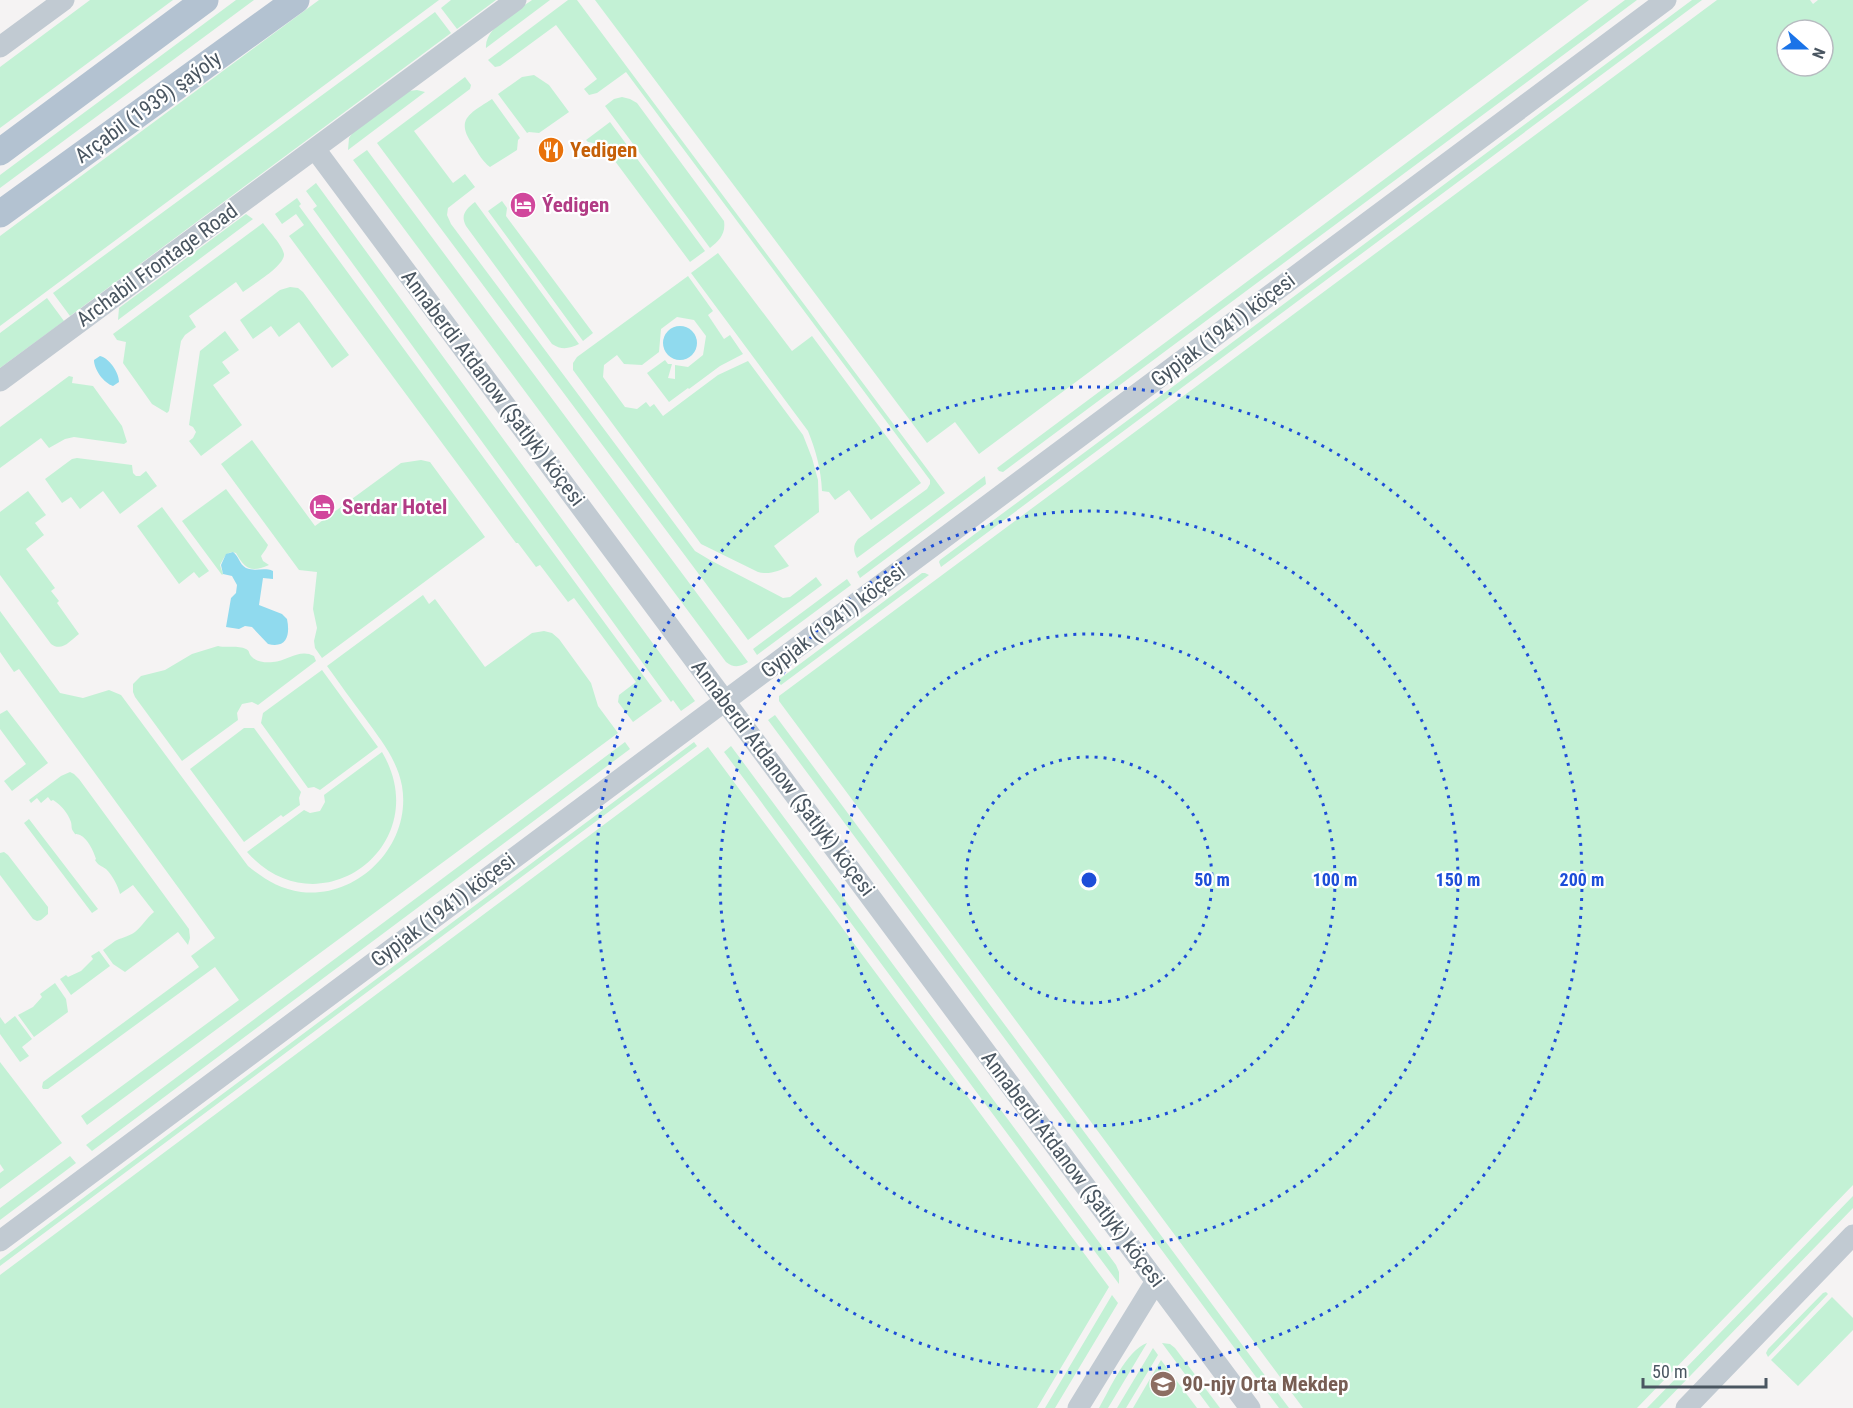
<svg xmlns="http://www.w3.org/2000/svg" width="1853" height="1408" viewBox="0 0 1853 1408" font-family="'Roboto Condensed',sans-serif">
	<rect width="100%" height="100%" fill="#f5f3f3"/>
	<path fill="#c3f1d5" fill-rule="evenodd" d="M90,0H173L0,128V67Z
		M236,0H254L0,188V175Z
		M319,0H439L0,326V236Z
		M451,0H496L457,29L441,8Z
		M532,0H550L486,48C484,28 517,11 532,0Z
		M568,0H577L945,493L857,558C853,551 853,545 858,539L927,489L930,484V480L626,72L597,93L589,95L584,89L597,79L556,25L500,66L495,67L488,60Z
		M595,0H1589L979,454L955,422L927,443Z
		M1625,0H1637L1003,472L999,471L997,468Z
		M1692,0H1702L941,567L939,562L940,560Z
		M1717,0H1810L1813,4L1818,0H1853V1185L1637,1408H1303L779,701V696ZM1787,30H1823V66H1787Z
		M435,12L451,33L70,316L53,293Z
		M534,75L549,85L569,112L539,133L529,132L527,133L498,94L522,77Z
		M465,77L471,85L470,89L414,131L453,183L465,174L475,187L448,208L447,215L451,224L695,551L710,560L783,598L790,597L816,577L822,585L748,640L377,143Z
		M417,90L425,92L348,150L349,138L353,132L409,91Z
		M622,97L630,99L637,103L724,221C726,234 719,241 710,248L605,106L614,99Z
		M492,99L520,138L518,140L517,150L490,167C483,162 478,153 473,145C454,119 471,113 492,99Z
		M610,122L705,251L690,262L603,145L588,142L586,140Z
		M367,150L748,662C741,667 733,668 726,662L353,160Z
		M316,183L695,701L681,711L673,700L671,702L313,209L317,206L306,191Z
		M297,198L301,204L299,206L662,701L633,722L618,702L619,695L636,682L574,598L568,602L540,565L536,567L518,543H516L289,236L304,225L296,214L282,224L275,214Z
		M502,201L507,208L506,216L593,333L583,341L488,211Z
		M475,202L579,344C569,349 561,350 552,344L466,226C460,215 466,209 475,202Z
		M246,214L253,219L118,320L119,308Z
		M263,223C268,230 283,246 284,254C285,266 252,285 243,292L236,282L189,316L196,327L185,335L181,341L169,411L167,413L152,404L123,363L126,342L117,340L113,334Z
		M718,253L792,351L812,336L921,483L871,520L849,490L835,500L829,492L822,491C821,469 816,451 808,431L691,273Z
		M688,276L713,311L708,315L724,339L730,335L743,354L720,366L689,389L688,388L669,402L647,373L665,360L668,364H672L668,378L675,379V365L688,367L703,355L706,336L694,320L677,317L661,329L659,352L642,365L624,364L617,355L604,365L603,377L625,407L637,409L646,402L650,407L654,404L663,416L718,375L748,361L803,435L812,458L818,480L819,512L774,546L789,566C779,571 769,575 758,572L701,544L573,370V363L577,357Z
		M290,287L298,288L303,292L349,355L332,368L299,322L279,337L271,326L253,339L240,320L280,290Z
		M47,298L64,321L0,368V333Z
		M225,331L239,350L222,362L230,373L213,385L242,425L201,456L189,441L193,438L196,432L193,427L189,425L200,351Z
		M69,376L73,377L72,383L93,386L122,426L127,442L124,444L74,437L65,439L49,448L41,438L0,468V427Z
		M252,440L315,526L401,463L421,460L430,462L485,537L322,658L315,648L314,641L317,628L313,609L317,572L299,570L221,464Z
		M77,458L132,465L133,473L136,476H140L146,471L157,486L120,514L103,491L80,509L71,497L62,503L45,479L72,459Z
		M985,476L986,484L860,578L857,572Z
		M226,489L268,545L266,549L261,556L263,561L269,565C251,573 245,569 236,553C227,550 224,558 220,565L223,574L222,575L182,521Z
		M28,491L46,515L35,523L44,535L26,549L55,588L51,591L59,601L57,603L79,634C70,641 62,652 51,644L0,575V512Z
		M162,507L209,571L199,578L194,572L179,584L137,526Z
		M922,573H925L929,575L781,685L777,681Z
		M847,579L851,585L757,655L753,649Z
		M423,595L429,604L435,599L485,667L532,633L544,631L552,633L559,639L591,683L598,706L618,733L87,1125L81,1116L239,1000L215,967L48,1089H43L42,1087L43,1082L199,967L191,956L215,938L19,669L14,672L0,652V611L60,693L83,698L109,690L121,695L248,866C264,879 280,889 301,892C359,899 412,844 402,786C397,759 380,739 365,718C352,701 340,684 327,666Z
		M218,646C226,648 238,645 246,649C250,651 248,652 251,656C256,662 266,663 273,662C287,661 300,648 314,656L316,661L258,705L252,702L242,704L237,713L238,720L182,761L135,697L133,692V684L141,676L165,670L192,654Z
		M322,670L378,747L320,790L314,787L308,788L261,723L263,713Z
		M7,710L48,763L12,791L4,781L26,764L0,729V714Z
		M775,715L1289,1408H1279L768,720Z
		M244,728H254L301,792L299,798L300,805L283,817L281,815L244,842L190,769Z
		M625,742L630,749L92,1151L86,1145Z
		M694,742L697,746L0,1266V1260Z
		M731,746L1116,1265L1119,1272V1284L724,752Z
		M708,747L1109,1287L1037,1408H0V1275Z
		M382,752C437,845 319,933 247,852L304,810L310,813L320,811L325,802L324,795Z
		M70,772L74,774L79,779L189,929L190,938L188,945L178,932L125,972L113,964L103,950C107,947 111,944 115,941C120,938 128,937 135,932C143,925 146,919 154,912L133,885L120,894C118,886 113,876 106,869C100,865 99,866 95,860L96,859C93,850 88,839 80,835C75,833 76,836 73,831C71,828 72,826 71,822C68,813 61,805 53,800L51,801L48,797L41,803L37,798L31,803L29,800L61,776Z
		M29,819L98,909L92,913L24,823Z
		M4,852L8,855L48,907V914L41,920L37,921L33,919L0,875V853Z
		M99,951L110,966L71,995L60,979L66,975L68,977L81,971L93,959L91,956Z
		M55,983L66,999L68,1012L34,1037L18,1015L33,1007L42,997L40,994Z
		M15,1016L32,1039L22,1047L29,1056L20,1062L0,1034V1017L5,1024Z
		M0,1062L62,1143L0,1189V1173L4,1170L0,1164Z
		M70,1156L76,1163L0,1220V1208Z
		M1853,1196V1208L1659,1408H1647Z
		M1826,1292L1828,1294L1768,1357L1766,1353L1768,1349L1823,1293Z
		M1112,1295L1118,1303L1055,1408H1045Z
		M1832,1297L1853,1318V1330L1798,1386L1771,1360Z
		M1147,1343L1108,1408H1099C1110,1389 1126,1351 1147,1343Z
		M1162,1343L1170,1344L1175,1348L1220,1408H1210Z
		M1153,1348L1158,1355L1126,1408H1117Z
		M1161,1360L1197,1408H1133Z"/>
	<path fill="#90daee" d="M663 343a17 17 0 1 1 34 0a17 17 0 1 1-34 0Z
		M100,356C109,358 119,372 119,382L113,386C104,383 94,370 94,360Z
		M233,552C239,556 239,564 246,568C255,572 264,567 273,571V579L263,578L259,605L282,614L287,619C290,633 288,649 268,644L252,627L245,626L239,629L226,627L231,598L236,593L237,585L232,576L223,574L221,565L226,554Z"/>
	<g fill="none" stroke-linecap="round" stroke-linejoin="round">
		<path stroke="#c1cad2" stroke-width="21" d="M0,47L64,0
			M315,149L1250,1408
			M0,381L516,0
			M0,1241L1666,0
			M1078,1408L1156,1281
			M1686,1408L1853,1235"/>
		<path stroke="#b3c2d1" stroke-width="27" d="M0,152L205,0
			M0,214L296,0"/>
	</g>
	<g fill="none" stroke="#1d4ed8" stroke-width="3" stroke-dasharray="3 6">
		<circle cx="1089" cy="880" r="123"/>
		<circle cx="1089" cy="880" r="246"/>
		<circle cx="1089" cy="880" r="369"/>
		<circle cx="1089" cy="880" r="493"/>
	</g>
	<defs>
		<symbol id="restaurant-disc" viewBox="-11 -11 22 22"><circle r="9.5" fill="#e8710a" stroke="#fff"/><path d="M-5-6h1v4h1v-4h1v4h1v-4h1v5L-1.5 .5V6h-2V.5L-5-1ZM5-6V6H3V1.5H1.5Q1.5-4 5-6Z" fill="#fff"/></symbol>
		<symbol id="hotel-disc" viewBox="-11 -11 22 22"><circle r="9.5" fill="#d1479c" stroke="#fff"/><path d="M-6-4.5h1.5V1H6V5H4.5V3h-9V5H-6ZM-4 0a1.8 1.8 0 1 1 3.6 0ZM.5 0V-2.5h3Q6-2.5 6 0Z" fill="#fff"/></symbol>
		<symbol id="school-disc" viewBox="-11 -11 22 22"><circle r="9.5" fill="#8d6e63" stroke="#fff"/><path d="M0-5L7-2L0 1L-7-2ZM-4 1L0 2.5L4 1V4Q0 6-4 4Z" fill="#fff"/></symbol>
	</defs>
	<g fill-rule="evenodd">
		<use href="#restaurant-disc" x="536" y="135" width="30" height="30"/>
		<use href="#hotel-disc" x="508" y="190" width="30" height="30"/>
		<use href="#hotel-disc" x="307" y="492" width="30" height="30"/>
		<use href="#school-disc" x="1148" y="1369" width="30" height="30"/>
	</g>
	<g text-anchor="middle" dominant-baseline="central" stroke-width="4.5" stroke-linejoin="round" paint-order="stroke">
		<g font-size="21" fill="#4a5661" stroke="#fff">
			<text transform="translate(148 107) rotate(-36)">Arçabil (1939) şaýoly</text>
			<text transform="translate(157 265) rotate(-36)">Archabil Frontage Road</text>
			<text transform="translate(1223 330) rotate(-37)">Gypjak (1941) köçesi</text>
			<text transform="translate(493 388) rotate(53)">Annaberdi Atdanow (Şatlyk) köçesi</text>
			<text transform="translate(833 621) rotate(-37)">Gypjak (1941) köçesi</text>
			<text transform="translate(783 778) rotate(53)">Annaberdi Atdanow (Şatlyk) köçesi</text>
			<text transform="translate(443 910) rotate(-37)">Gypjak (1941) köçesi</text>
			<text transform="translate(1073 1169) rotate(53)">Annaberdi Atdanow (Şatlyk) köçesi</text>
		</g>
		<g font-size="21" font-weight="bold" fill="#c56008" stroke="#fff" text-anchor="start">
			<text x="570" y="150">Yedigen</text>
		</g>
		<g font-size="21" font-weight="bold" fill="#b23c85" stroke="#fff" text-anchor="start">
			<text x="542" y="205">Ýedigen</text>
			<text x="342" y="507">Serdar Hotel</text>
		</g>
		<g font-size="21" font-weight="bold" fill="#785e54" stroke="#fff" text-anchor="start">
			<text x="1182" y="1384">90-njy Orta Mekdep</text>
		</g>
	</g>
	<circle cx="1089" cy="880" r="9" fill="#1d4ed8" stroke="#fff" stroke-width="3"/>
	<g font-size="18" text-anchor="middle" font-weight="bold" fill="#1d4ed8" stroke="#fff" stroke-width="4.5" stroke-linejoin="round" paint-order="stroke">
		<text x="1212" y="886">50 m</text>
		<text x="1335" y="886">100 m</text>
		<text x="1458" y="886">150 m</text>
		<text x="1582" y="886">200 m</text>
	</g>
	<g transform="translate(1805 48) rotate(111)"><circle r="28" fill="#ffffff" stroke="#b7bbc0" stroke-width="1.5"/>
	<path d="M0-4.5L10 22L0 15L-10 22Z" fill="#1a73e8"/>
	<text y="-9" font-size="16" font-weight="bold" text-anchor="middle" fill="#4a5661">N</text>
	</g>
	<path d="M1643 1378v9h123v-9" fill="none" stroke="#4a5661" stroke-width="3"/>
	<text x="1652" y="1378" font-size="18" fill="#4a5661" stroke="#ffffff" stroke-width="4.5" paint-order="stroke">50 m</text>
</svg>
